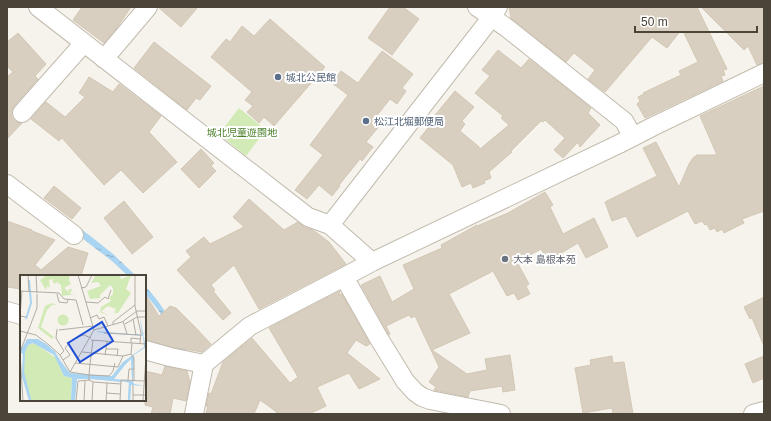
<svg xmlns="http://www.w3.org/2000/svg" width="771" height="421" viewBox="0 0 771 421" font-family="Arial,'Noto Sans JP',sans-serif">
	<defs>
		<pattern id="water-ripples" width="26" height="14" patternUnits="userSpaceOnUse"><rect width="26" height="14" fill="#a9d4f2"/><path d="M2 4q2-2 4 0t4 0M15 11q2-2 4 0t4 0" fill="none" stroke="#8caec5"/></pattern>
	</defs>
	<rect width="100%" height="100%" fill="#f6f3ec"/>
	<path fill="#d2eab5" d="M239,108L266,130L246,156L219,134Z"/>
	<path fill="url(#water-ripples)" d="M7,173L93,238L113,254L136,276H128L112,261L7,181Z
		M145,286C163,305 176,327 186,352L179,351C172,330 160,310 145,294Z"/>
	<path fill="#d8cfc1" stroke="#d3c7b4" d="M82,7H131L116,29L104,43L73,20Z
		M158,7H198L181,27Z
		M390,7H403L419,19L392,55L368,38Z
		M509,7H697L727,69L723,70L725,75L721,76L723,81L645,118L637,104L640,101L638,97L644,94L643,93L681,75L679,71L698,62L682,29L667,48L652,37L605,92L588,79L595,70L574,53L566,62L511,18Z
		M701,7H764V63L757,65L748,46L744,50Z
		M270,19L325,67L274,126L264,117L259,123L247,112L253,106L245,100L252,92L211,57L226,39L230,42L242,26L254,36Z
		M18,33L46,64L35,76L38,79L14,106L12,111V117L15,121L20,123H22L7,139V77L13,72L7,66V42Z
		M154,42L211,86L200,100L196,98L187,110L134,68Z
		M498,50L521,68L529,59L591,108L588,113L600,125L580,147L578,142L563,158L554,150L565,138L545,120L543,122L541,121L511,151L512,152L489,172L491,178L484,181L485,183L473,188L471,183L462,187L453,165L420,138L428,128L426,126L455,91L474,107L462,121L465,124L460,131L478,146L480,149L509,125L501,118L503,116L475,93L490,76L482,70Z
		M382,51L413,74L402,88L406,91L397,104L390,99L375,118L382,123L366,142L373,147L362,161L360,159L339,185L340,186L332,196L319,185L307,199L295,190L323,155L310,145L348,95L332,83L341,71L358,83Z
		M89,77L113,92L119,84L161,116L149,132L177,162L143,193L121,170L104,185L62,138L59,141L31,119L46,102L65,117L85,97L79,93Z
		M764,86V211L742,219L744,223L724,233L722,229L717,232L715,228L710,230L707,224L705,225L702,221L695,224L688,211L637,237L626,216L612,221L605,202L657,176L643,148L656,142L679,187L689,164L693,158L697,155H717L700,116Z
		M201,149L214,163L211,166L216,171L199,188L181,169Z
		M54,186L81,208L72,219L44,198Z
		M545,192L553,205L550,207L563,234L594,218L608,247L586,258L578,243L548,261L541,249L517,262L529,284L526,286L530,294L518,300L514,293L507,296L493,271L449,294L470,333L432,350L467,374L487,370L485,359L510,355L515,390L503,392L502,386L470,391L468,397L434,390L436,387L429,382L439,367L415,316L411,318L409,315L386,326L390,334L389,335L361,285L380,276L392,302L414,289L403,265L442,248L441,245L477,225V226L508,213Z
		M249,199L284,230L298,222L304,227L313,230L329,242L346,264L259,309L234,265L211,285L215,290L213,291L231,313L223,320L177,270L191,257L186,251L204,237L210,244L244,227L233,217Z
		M124,201L153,237L132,254L104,218Z
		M7,221L32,230V231L55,240L35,265L41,270L68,247L88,253L81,276H21V289L7,287Z
		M340,291L339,295L342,294L370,344L366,346L356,340L347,353L380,379L359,389L349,373L317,387L326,406L309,414H278L274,410L260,400L254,414H206L208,406H206L209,393L211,394L223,362L252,338L290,383L298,377L269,328Z
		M145,294L159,316L170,306L176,308L193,325L211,344L202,352L172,347L145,340Z
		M764,297V346L752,318L750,319L744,307Z
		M612,356L613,363L624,362L633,414H613L612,408L583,413L575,368L591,365L590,360Z
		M764,356V378L753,383L745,364Z
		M165,366L187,371L190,382L186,401L173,398L170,414H151L153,407L145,405V371L162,375Z"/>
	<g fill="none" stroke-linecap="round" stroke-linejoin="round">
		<defs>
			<path id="minor" d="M38,7L308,217L330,225L372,262
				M477,7L507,28L624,121L633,137
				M104,59L148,7
				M22,113L84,43
				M7,184L74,235
				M330,225L491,18L498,7
				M344,277L378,337L405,381L415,392L422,397L430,400L501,414
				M7,311L21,315
				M145,350L170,357L204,364L250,326L344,277L372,262L619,144L652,127L764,73
				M194,414L204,364
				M753,414L764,411"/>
		</defs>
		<use href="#minor" stroke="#c2bbae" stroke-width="20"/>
		<use href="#minor" stroke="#fff" stroke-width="18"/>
	</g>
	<g fill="#5c6f8a" stroke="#fff" stroke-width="1.5">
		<circle cx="278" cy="77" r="4"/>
		<circle cx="366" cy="121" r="4"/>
	</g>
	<circle fill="#6b7280" stroke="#fff" stroke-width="1.5" cx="505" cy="259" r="4"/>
	<g text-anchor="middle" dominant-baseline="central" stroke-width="4" stroke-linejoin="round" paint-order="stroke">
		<g font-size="10" fill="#4e5e75" stroke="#fff" text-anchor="start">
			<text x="286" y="77">城北公民館</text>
			<text x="374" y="121">松江北堀郵便局</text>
		</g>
		<g font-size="10" fill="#4a7f2a" stroke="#fff">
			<text x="242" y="132">城北児童遊園地</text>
		</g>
		<g font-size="10" fill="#5b616d" stroke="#fff" text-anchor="start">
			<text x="513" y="259">大本 島根本苑</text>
		</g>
	</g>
	<g transform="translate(20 275)">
		<rect width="126" height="126" fill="#f6f3ec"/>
		<path d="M27,0H50L49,5L51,9L44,13L49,17V14H52L50,19H56L42,21L41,10L37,7L34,9L32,4L29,5L30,13L27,11L26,15L20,5ZM76,0H100L101,4L111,0L106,14L111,18L98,38H94L96,34L88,31L81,36L89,41L80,37L81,32L91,26L89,23L93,19V13L90,10L80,20V23L70,24L67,16L81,11L78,7L71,8ZM32,28L36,30H32L27,35L21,52L34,62L32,64L18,53L25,31Z" fill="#d2eab5"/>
		<path d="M37.5 45a5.5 5.5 0 1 1 11 0a5.5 5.5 0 1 1-11 0ZM14,68L36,83L44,101L52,103L51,126H11L4,100V79L8,70Z" fill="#d2eab5"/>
		<path d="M120,42L123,58L126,57L123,59L126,72L114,80L113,106L114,109L126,111L111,110L110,126H108L109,107L69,104H57L55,126H51L52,103L44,101L34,80L13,68L8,70L4,79V97L11,124L10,126L2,101L4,79L0,77L7,64H18L29,71L50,98L92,101L103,87L124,72L123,61L83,58L78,57L76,56L122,60ZM111,84L112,106L94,104L105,90Z" fill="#a9d4f2" fill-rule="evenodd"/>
		<path fill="none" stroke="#a9d4f2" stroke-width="2" d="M6,44L11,28L9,5M1,75L11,65L25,70L34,77L47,99L53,101V126M1,76L4,79L3,101L10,126M106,106L110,107L109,126M55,107V101L101,106"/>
		<path fill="none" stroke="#b2ada4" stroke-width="1" d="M8,0L9,17M16,0L17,18M58,0L74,55M115,0V31L121,58L120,69M61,13L66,12L72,0M0,16L39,18L44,24L56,25L63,50M2,16L0,41L6,42M37,19L39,27L47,28L48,25M66,27L78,28L85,22L88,24L91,15M70,43L77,40L79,44L84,42L88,51M113,44L116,60M103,46L107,59M93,49V47L115,30M105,49L117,42H126M37,54L36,63L44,76L40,80M39,55L73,51M0,56L16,60L29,70L40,80L50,97L69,100V105L73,107L72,126M84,58L121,60M71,65L112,68L111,79M111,68V63L120,64M112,68L126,69M45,73L52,65L60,61L64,60L71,63M86,74H98L97,81M62,77L103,81L111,79L114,83V105M85,80L87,66M43,85L50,80L45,73M55,88L98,92L103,81M70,89L69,100L89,101L93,96L95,88M70,89L73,65M50,97L74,55L102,47L117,36H126M108,105L109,94H114M73,107L101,109M113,110V126M87,118L100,119M113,120H126M3,126L0,77L17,33V19M56,126L58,106L70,105M64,126L65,106M86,126L87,108M100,126L101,105L125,106M123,126L126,81"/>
		<path fill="#1d4ed8" fill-opacity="0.15" stroke="#1d4ed8" stroke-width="2" d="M82,47L93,66L60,87L48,68Z"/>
		<rect width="126" height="126" fill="none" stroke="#4b4439" stroke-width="2"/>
	</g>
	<rect width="771" height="421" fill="none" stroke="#4b4439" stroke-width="16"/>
	<path d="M635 26v6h122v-6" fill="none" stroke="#4b4439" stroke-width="2"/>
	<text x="641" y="26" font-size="12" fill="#4b4439" stroke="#ffffff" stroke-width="3" paint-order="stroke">50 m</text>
</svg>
